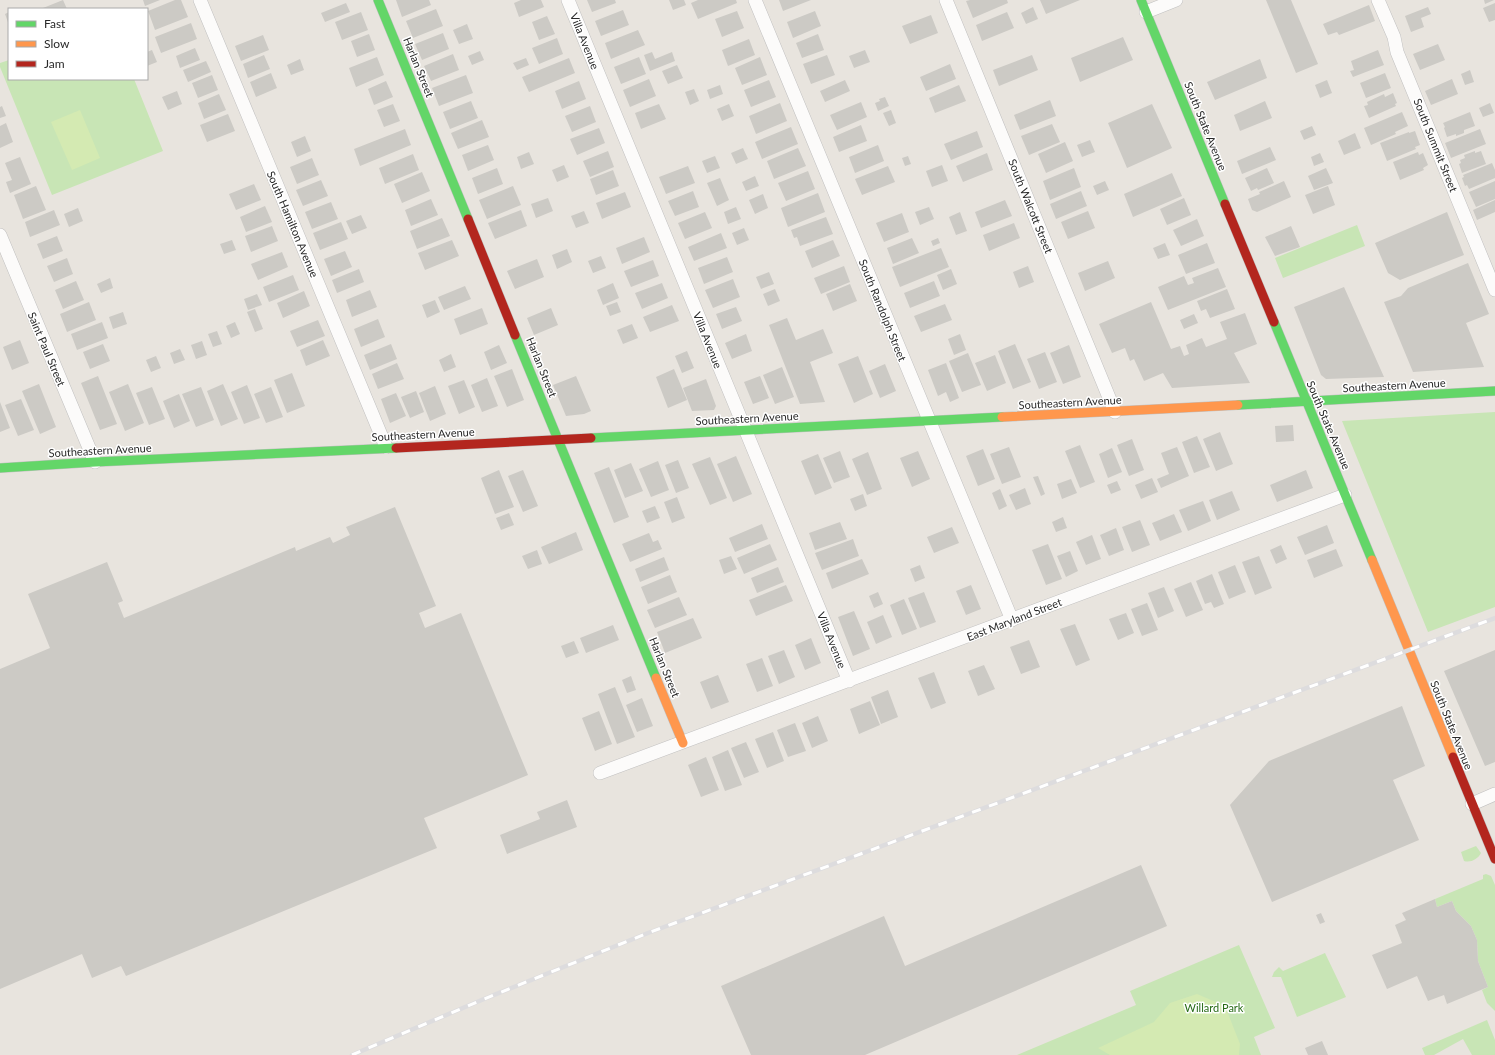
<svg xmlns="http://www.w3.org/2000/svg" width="1495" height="1055" viewBox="0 0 1495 1055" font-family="Lato,sans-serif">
	<rect width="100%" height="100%" fill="#e8e4de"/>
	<path fill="#c8e5b5" d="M9,60V79H134L163,151L52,195L0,67V63Z
		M1357,225L1365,246L1283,278L1275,258Z
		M1495,412V607L1428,632L1342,421Z
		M1476,846L1481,853C1478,859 1471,863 1464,861L1461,852Z
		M1486,874L1491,876L1495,885V1011L1487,1003L1482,990L1488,987L1478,961L1477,940L1471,926L1456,911L1452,901L1437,907L1435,899L1483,879V875Z
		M1239,945L1275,1028L1254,1037L1261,1055H1017L1136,1005L1130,991Z
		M1325,953L1346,997L1297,1017L1281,977H1272L1274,972L1279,967L1283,971Z
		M1487,1020L1495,1040V1055H1472L1463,1039L1434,1055H1425L1422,1048Z"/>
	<path fill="#d4eab2" d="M80,110L100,158L72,170L51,122Z
		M1197,994L1225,1006L1240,1044L1239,1055H1110L1098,1048L1154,1022L1170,1003Z"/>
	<path fill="#cccac5" d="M63,0L67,9H44L43,8Z
		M143,0H160L145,6Z
		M175,0H181L188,17L155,30L148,11Z
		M396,0H429L431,5L402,17Z
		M521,0H541L544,7L519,17L514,3Z
		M587,0H615L616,3L592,12Z
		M669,0H684L686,5L673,10Z
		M698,0H736L737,3L698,19L691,3Z
		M779,0H811L783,11Z
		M970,0H1007L1008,3L973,18L966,1Z
		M1040,0H1080L1046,14Z
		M1266,0H1291L1318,64L1296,73Z
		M1484,0H1494L1485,4Z
		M346,3L350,12L325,22L321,13Z
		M1495,3V20L1489,22L1483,8Z
		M1369,5L1375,21L1339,35L1337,32L1328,35L1323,24Z
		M1033,7L1038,19L1026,24L1021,13Z
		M1428,7L1431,14L1421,18L1424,27L1411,32L1405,16Z
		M436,9L443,26L413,38L406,21Z
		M623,10L629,25L601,36L595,21Z
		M737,11L744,28L722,37L715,19Z
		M815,11L821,26L793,38L787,22Z
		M9,12V25L5,14Z
		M361,12L368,30L342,40L335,22Z
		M1007,12L1014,28L982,41L976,25Z
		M931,15L938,33L910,44L902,26Z
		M547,16L555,34L539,40L532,22Z
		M191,23L197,39L161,53L155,37Z
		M467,24L473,39L459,44L453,30Z
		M638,30L645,45L611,59L605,43Z
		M443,33L449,49L422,60L415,44Z
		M369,34L375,50L357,57L351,41Z
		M818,34L824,50L802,58L796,43Z
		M263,35L269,50L241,61L235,46Z
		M1123,37L1133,60L1080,82L1071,58Z
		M557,38L563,54L539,64L532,48Z
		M749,39L755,55L728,66L722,50Z
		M1438,44L1445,60L1420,70L1413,54Z
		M195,48L200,60L180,68L176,56Z
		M152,50L157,62L147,66V52Z
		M865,50L870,62L854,68L849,56Z
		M1378,50L1384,65L1353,77L1350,71L1354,70L1351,61Z
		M480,51L484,60L472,65L468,56Z
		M652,52L655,59L672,52L675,61L650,71L644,55Z
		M453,54L459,70L431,81L424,66Z
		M264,55L270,69L248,78L243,64Z
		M827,55L835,75L811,84L803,64Z
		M1032,55L1038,70L999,86L993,70Z
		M377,57L384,75L356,87L349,68Z
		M639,57L646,74L621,84L614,67Z
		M760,57L767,75L742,85L735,68Z
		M526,58L529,65L517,70L513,63Z
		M569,58L575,73L529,92L522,77Z
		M300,59L304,70L291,75L287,65Z
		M1260,59L1267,78L1215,100L1207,82Z
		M206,61L211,72L188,82L183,70Z
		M950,64L956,79L926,91L920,77Z
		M677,65L683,78L668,84L662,71Z
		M1470,70L1474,82L1465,85L1461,74Z
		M271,73L277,88L256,97L250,82Z
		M1385,73L1391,88L1366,98L1360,83Z
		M212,75L218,90L198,98L192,83Z
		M466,75L473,93L439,106L432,88Z
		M649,79L656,96L630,107L623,90Z
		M1452,79L1458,94L1431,105L1425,91Z
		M769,80L776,97L751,107L744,90Z
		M845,80L850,91L825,102L820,91Z
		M1327,80L1332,93L1320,98L1315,85Z
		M386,81L393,97L374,105L368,89Z
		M579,81L586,99L562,109L555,91Z
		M720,85L723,94L710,99L707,90Z
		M959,85L966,101L935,113L929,98Z
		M694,89L699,101L690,105L685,92Z
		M177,91L182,104L168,110L162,97Z
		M1393,93L1397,103L1395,104L1396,106L1369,118L1364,106L1368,105L1367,102L1384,94L1385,97Z
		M219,94L226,110L204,119L198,103Z
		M885,97L889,106L878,111L875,103L880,101L879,99Z
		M1050,100L1056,116L1020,130L1014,115Z
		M471,101L478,118L450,129L443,112Z
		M1265,101L1272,118L1240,131L1234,115Z
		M861,102L867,117L837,130L830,115Z
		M780,103L787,121L756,134L749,116Z
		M1490,103L1494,113L1483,117L1479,108Z
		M393,104L400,121L384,127L377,110Z
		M659,104L666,119L641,129L635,113Z
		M729,104L734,116L722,121L717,109Z
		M1152,104L1172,148L1127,168L1108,123Z
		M2,106L6,116L0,118V107Z
		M590,106L596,122L572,132L565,116Z
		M891,110L896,123L889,126L883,113Z
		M1402,112L1408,126L1395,132L1396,134L1371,145L1364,128Z
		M1470,112L1475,126L1464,130V133L1456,136V134L1447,137L1444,128L1445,127L1443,123Z
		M228,114L235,131L207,142L200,125Z
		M482,120L489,137L458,149L451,133Z
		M6,123L13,142L0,148V126Z
		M1052,124L1060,142L1029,155L1021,136Z
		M861,125L867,141L839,152L833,137Z
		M1312,126L1316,135L1304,140L1300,131Z
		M791,127L798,144L762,159L755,142Z
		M599,128L605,143L577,155L570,139Z
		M405,129L411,145L360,166L354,149Z
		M1480,129L1486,144L1451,158L1445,143Z
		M977,131L983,147L951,160L944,144Z
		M1415,131L1420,145L1415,147L1416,149L1387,161L1380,143L1409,132V133Z
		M1355,133L1361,148L1344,155L1338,141Z
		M305,136L311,151L297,157L291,142Z
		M1090,140L1095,152L1082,157L1077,145Z
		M1065,142L1073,161L1046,173L1038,154Z
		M488,145L494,160L468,171L462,155Z
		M878,145L884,161L855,173L849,157Z
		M1270,147L1276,160L1242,174L1237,161Z
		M743,148L748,159L736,164L731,153Z
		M798,148L806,166L774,179L767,161Z
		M608,151L614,167L590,177L583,161Z
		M1475,151V153L1481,151L1486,164L1462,173L1459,164L1461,163L1460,160L1465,158L1464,155Z
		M529,152L534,164L521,169L517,157Z
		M1418,152L1419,155L1423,153L1428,165L1423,168L1424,170L1400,180L1393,162Z
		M987,153L993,170L963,182L956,166Z
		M1320,153L1324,162L1314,166L1311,157Z
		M413,154L419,170L385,184L379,168Z
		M715,156L720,168L707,173L702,161Z
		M908,156L911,164L905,166L902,158Z
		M20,157L31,184L10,193L6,182L12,180L5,163Z
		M312,158L319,175L297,184L290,167Z
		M1492,163L1495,170V178L1469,189L1467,185L1465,186L1462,178L1464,177L1463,175Z
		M564,165L569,177L557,182L552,170Z
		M942,165L948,181L932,187L926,171Z
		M688,166L695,183L666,194L659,177Z
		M888,166L895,182L862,195L855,179Z
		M497,168L503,184L478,194L472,178Z
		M1074,168L1081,187L1050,200L1043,181Z
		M1267,168L1274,183L1258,190L1257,188L1251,191L1245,178Z
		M1326,168L1333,183L1314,190L1308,176Z
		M613,170L619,186L596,195L590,179Z
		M808,171L815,189L786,201L778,183Z
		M422,172L430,191L402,203L394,184Z
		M1172,173L1182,196L1133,217L1124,194Z
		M755,176L759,186L746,191L742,182Z
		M720,178L729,200L717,206L707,183Z
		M321,180L328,196L303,206L296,190Z
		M1105,181L1109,190L1097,195L1093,186Z
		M1284,181L1291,197L1257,212L1252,210L1248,199L1260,194L1259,192Z
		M1495,181V199L1476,207L1469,192Z
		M254,184L261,200L236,210L229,194Z
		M36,186L46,210L23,219L14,195Z
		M513,186L521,205L487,219L479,200Z
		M1328,186L1335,205L1313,214L1305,195Z
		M693,191L699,207L675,216L668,201Z
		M1081,191L1087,206L1056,219L1050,204Z
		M625,192L631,207L602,219L596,203Z
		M818,193L825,212L788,227L781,208Z
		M763,194L768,208L755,214L749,200Z
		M548,198L553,211L536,218L531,204Z
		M1184,198L1191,215L1167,225L1160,209Z
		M431,199L438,215L411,226L405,210Z
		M1005,200L1012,216L981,228L975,212Z
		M1495,200V212L1477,220L1473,210Z
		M331,202L338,219L312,229L305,212Z
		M265,206L272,222L246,232L240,217Z
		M736,207L741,219L728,224L724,212Z
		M929,207L934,219L920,225L915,212Z
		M78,208L83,221L69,227L64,214Z
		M54,210L60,225L30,237L25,222Z
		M521,210L527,226L495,239L488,223Z
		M584,211L589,223L576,228L571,216Z
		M1088,211L1095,228L1068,239L1061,222Z
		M705,212L712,228L685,239L678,223Z
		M960,212L967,231L956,235L949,217Z
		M1447,212L1464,255L1400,280L1388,273L1375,243Z
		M902,213L909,232L884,242L876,223Z
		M361,215L367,228L352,234L346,221Z
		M826,217L833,234L800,246L797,237L794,238L791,230Z
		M442,218L450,236L417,249L410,231Z
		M1197,219L1204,236L1181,246L1173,230Z
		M341,222L348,239L320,250L313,233Z
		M1014,223L1020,238L989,251L983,235Z
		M272,226L278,241L251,252L245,236Z
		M1291,226L1300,247L1275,256L1265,237Z
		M744,228L749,240L737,245L732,233Z
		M721,233L727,248L694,261L688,247Z
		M57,236L63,251L43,259L37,244Z
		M644,237L650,252L622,264L616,248Z
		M912,238L919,253L893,264L887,248Z
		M938,238L940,243L933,246L931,241Z
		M232,240L236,250L224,254L220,244Z
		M452,240L459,256L425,270L418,253Z
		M833,240L840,256L812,268L805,251Z
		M1165,243L1170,255L1158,259L1153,248Z
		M1207,243L1215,263L1186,274L1178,255Z
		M941,248L949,267L900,287L892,267Z
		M567,249L572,262L557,269L552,255Z
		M345,251L352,267L331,276L324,259Z
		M282,252L288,267L258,280L251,264Z
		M601,256L606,268L593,273L588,261Z
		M727,257L733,272L704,284L698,268Z
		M67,258L73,274L54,282L47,266Z
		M537,259L544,277L515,289L507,271Z
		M653,260L659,276L631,287L624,271Z
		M1108,261L1115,278L1085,291L1078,273Z
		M1468,263L1489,314L1466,323L1484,367L1413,372L1384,302L1401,296L1408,288Z
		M844,266L850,282L821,294L814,278Z
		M1028,266L1034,282L1019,288L1013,272Z
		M1218,268L1226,287L1168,310L1158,287L1184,276L1188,285L1194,283L1192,278Z
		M359,269L364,282L337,293L332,280Z
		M951,269L957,284L943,290L937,275Z
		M769,272L774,284L761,289L756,277Z
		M293,275L299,290L269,302L263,287Z
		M110,278L113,288L101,293L97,284Z
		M733,279L740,297L713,308L705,290Z
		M76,281L84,300L63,309L55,290Z
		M934,281L940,296L910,308L904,293Z
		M613,283L619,298L603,305L597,290Z
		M662,283L668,298L642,309L635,293Z
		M850,284L857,301L833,311L826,294Z
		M465,286L471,299L444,310L438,297Z
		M1344,287L1384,377L1326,379L1321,375L1294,307Z
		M775,289L780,301L768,306L763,294Z
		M1227,289L1235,309L1210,318L1206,309L1201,311L1197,301Z
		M370,290L377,307L352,317L346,300Z
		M304,291L310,306L283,318L277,303Z
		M257,294L262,305L248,310L244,299Z
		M435,300L440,312L427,318L422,305Z
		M89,302L96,320L67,332L60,314Z
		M617,302L621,312L610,316L606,306Z
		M1151,302L1171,349L1180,346L1184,356L1189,354L1186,345L1202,338L1206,347L1227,339L1220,322L1245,313L1257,344L1234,353L1250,383L1172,388L1163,373L1144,381L1134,359L1130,361L1125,348L1112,353L1099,324Z
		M945,304L952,320L921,332L914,316Z
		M672,305L679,321L650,332L643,317Z
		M736,307L742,321L722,329L716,314Z
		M482,308L488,324L460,335L454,319Z
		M551,308L558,325L534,335L527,318Z
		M255,309L263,329L255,332L247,312Z
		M123,312L127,324L113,329L109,317Z
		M1194,314L1198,323L1184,329L1180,320Z
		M787,318L796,340L823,329L833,353L810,362L825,402L800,404L769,325Z
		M378,319L385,337L361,347L354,329Z
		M318,320L325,336L297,347L290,331Z
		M102,322L108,338L77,350L71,334Z
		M235,322L240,334L231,338L226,326Z
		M632,324L638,338L623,344L617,330Z
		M217,331L222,344L213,347L208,334Z
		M746,334L752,351L732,359L725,343Z
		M960,334L966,350L954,355L948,339Z
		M20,340L29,363L12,370L3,347Z
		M323,340L330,356L306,366L300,350Z
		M202,341L207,355L196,359L191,345Z
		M103,344L110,361L90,369L83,352Z
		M391,344L397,359L370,370L364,355Z
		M1015,344L1031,382L1013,389L998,351Z
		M499,345L507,363L491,370L484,352Z
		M1069,345L1081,377L1063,384L1050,353Z
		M180,349L185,360L174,364L170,353Z
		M687,351L694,368L682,373L675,356Z
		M1045,352L1057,382L1039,389L1027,359Z
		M968,353L981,385L962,392L949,361Z
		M451,354L456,367L444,372L439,360Z
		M995,355L1006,383L987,391L975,363Z
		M156,356L161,368L151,372L146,360Z
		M858,356L873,394L854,403L838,364Z
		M397,363L404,379L378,389L372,374Z
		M946,363L959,398L950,402L946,392L938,396L928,370Z
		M885,364L896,391L880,398L869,371Z
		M782,367L794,397L775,404L763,375Z
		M512,369L524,400L507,407L494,376Z
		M674,369L687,400L668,408L656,377Z
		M292,373L305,406L287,413L274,380Z
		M98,376L117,424L100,430L81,383Z
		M576,376L591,411L584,414L566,416L553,385Z
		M760,376L769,398L753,404L744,382Z
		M487,378L498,406L482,412L471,385Z
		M706,379L716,406L714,410L692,411L683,388Z
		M464,380L475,407L459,414L448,386Z
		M39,384L56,427L40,434L22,391Z
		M128,384L144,423L125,431L109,392Z
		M223,384L238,419L221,426L207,391Z
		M247,385L260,418L244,424L231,392Z
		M435,386L446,414L430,421L419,393Z
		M152,387L165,419L149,425L136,393Z
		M201,387L214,420L196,427L182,394Z
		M271,387L283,417L266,423L254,394Z
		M416,391L424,412L410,418L401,397Z
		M396,393L406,416L390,423L381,399Z
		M179,394L190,421L174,428L163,401Z
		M21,399L34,430L18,436L5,405Z
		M0,402L10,428L0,432Z
		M1293,425L1294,441L1276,442L1275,426Z
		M1220,432L1233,464L1216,471L1203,439Z
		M1197,436L1210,467L1194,473L1182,442Z
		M1132,439L1144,470L1129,476L1117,445Z
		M1080,445L1095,482L1080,488L1065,451Z
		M1009,447L1021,477L1002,484L990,454Z
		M1177,447L1189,476L1161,488L1157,479L1169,474L1161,453Z
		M1112,448L1122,472L1108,478L1099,454Z
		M983,449L995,479L978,486L966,456Z
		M840,451L850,477L834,483L823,458Z
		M918,451L930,479L912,487L900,458Z
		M868,452L882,489L867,495L852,459Z
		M818,454L832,488L815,495L801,461Z
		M736,456L752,494L733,502L717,464Z
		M710,457L727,498L710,505L692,464Z
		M678,460L689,488L676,493L665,465Z
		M658,461L669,490L651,497L639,469Z
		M631,463L643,491L625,498L614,470Z
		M609,467L629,517L614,523L594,473Z
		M499,470L514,507L495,514L481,478Z
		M523,470L538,506L523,512L508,476Z
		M1306,470L1313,488L1277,502L1270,485Z
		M1038,476L1045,494L1041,496L1033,477Z
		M1152,478L1158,492L1141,499L1135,485Z
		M1071,479L1077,493L1062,499L1057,484Z
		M1117,481L1121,490L1111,494L1107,485Z
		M1025,488L1031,504L1016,510L1009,495Z
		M1000,489L1007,506L999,510L992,493Z
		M1232,491L1240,510L1217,520L1209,500Z
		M863,494L867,506L855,511L850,499Z
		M677,497L685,518L672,523L664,502Z
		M1203,501L1211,521L1188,531L1179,510Z
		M655,506L660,518L647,523L642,511Z
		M395,507L436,606L419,613L425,628L461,613L528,775L424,818L437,848L126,976L121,966L92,978L82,954L0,989V669L50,648L28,594L107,562L123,601L118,603L124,618L295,547L296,551L330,537L333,543L350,535L346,527Z
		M509,513L514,525L501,530L496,518Z
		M1174,514L1182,532L1160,541L1152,523Z
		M1063,517L1067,528L1056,532L1052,522Z
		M1140,520L1150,545L1132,552L1122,527Z
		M840,522L847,539L815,550L809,533Z
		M762,524L768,539L735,552L729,538Z
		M1327,525L1334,543L1305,555L1297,537Z
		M952,527L959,543L934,553L927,537Z
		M1116,528L1124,550L1109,556L1100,535Z
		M576,532L583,550L549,564L541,547Z
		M649,533L653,542L658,540L662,549L630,562L622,544Z
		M1092,535L1101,559L1086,565L1076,542Z
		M853,539L859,556L822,570L815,553Z
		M770,544L777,560L744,574L737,558Z
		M1048,544L1062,579L1046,585L1032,550Z
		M1281,545L1287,559L1276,564L1270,550Z
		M1336,549L1343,566L1314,578L1307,560Z
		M537,550L542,564L528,569L522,556Z
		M1070,551L1078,571L1066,577L1057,556Z
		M731,556L737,569L724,574L719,560Z
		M1259,556L1272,588L1255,595L1242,562Z
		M664,557L669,570L640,582L635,569Z
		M862,559L869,574L832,589L826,573Z
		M920,565L925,578L915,582L910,569Z
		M1235,565L1246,592L1229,599L1218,572Z
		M778,567L784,582L757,593L751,578Z
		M1212,574L1224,604L1214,608L1211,602L1205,604L1196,581Z
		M670,575L677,592L648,604L641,587Z
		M1191,582L1203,610L1186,617L1174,589Z
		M786,585L793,601L756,616L749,600Z
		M971,585L981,609L966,615L956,591Z
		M1164,587L1174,611L1158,618L1148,593Z
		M878,592L883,604L874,608L869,596Z
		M924,592L936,622L920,628L908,598Z
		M679,597L687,615L655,628L647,610Z
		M904,599L917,629L902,635L890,605Z
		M1147,603L1158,630L1142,636L1131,609Z
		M854,611L870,649L853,656L838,617Z
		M1126,613L1134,633L1118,640L1109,619Z
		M883,615L892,637L876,644L867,622Z
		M693,618L702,638L665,653L657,632Z
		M1075,624L1090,660L1076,666L1060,629Z
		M613,625L619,640L586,653L580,638Z
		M811,638L821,663L805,670L795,645Z
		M1029,640L1040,667L1021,674L1010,647Z
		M574,641L579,653L566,658L561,646Z
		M784,650L795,677L779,684L768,656Z
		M1495,650V762L1485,766L1444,671Z
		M762,658L773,686L757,692L746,664Z
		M984,665L995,689L978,696L968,671Z
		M934,672L946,703L931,709L918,678Z
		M718,675L729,702L711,709L700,682Z
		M631,676L636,690L627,693L622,680Z
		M615,687L635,737L617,744L598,694Z
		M888,690L898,717L881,724L871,697Z
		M642,698L653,726L637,732L626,705Z
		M870,701L880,725L859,734L850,709Z
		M1402,706L1425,766L1393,780L1419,840L1272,902L1230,805L1269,761Z
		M599,711L612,744L595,751L582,718Z
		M818,716L828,741L812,748L802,723Z
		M795,723L806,751L788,757L777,730Z
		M773,732L784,761L767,768L755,739Z
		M746,742L759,772L744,778L731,748Z
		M728,750L742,785L725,791L712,757Z
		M706,757L719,790L701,797L688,765Z
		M567,800L577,827L507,854L500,835L540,819L537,812Z
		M1141,865L1167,926L865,1055H751L721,986L884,916L905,966Z
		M1435,899L1437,907L1452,901L1456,911L1471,926L1477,940L1478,961L1488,987L1447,1004L1444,995L1428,1001L1417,976L1387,989L1372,955L1402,943L1395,925L1406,920L1402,913Z
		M1321,913L1325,922L1320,924L1316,915Z
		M1322,1041L1328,1055H1308L1305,1048Z"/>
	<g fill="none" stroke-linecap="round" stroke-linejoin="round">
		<defs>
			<path id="street" d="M200,0L386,447
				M568,0L849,681
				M755,0L1012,620
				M946,0L1115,412
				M1378,0L1394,37L1397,52L1495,290
				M1146,12L1176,0
				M0,235L95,462
				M600,773L1345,495
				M1472,804L1495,794"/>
			<path id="fast" d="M378,0L468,219
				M1141,0L1225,204
				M1274,322L1372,560
				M515,335L656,678
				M1238,405L1495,391
				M591,438L1002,417
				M0,468L95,462L396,448"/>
			<path id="slow" d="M1002,417L1238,405
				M1372,560L1453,757
				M656,678L683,743"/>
			<path id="jam" d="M1225,204L1274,322
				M468,219L515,335
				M396,448L591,438
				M1453,757L1495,859"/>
		</defs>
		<use href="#street" stroke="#c1c0c0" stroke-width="14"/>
		<use href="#fast" stroke="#c1c0c0" stroke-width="10"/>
		<use href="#slow" stroke="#c1c0c0" stroke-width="10"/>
		<use href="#jam" stroke="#c1c0c0" stroke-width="10"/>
		<use href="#street" stroke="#fcfbfa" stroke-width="13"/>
		<use href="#fast" stroke="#63d668" stroke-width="9"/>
		<use href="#slow" stroke="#ff974d" stroke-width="9"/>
		<use href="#jam" stroke="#b3261e" stroke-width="9"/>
		<defs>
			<path id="rail" d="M352,1055L484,999L648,933L1495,618"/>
		</defs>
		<use href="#rail" stroke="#dddcde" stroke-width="4.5"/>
		<use href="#rail" stroke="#fff" stroke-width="3" stroke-dasharray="9" stroke-linecap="butt"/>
	</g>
	<g text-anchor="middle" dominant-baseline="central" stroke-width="3" stroke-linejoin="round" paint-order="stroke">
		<g font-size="11" fill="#292929" stroke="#fff">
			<text transform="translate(585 41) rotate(68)">Villa Avenue</text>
			<text transform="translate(419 67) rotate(68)">Harlan Street</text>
			<text transform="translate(1206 126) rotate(68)">South State Avenue</text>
			<text transform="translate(1436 145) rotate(68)">South Summit Street</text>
			<text transform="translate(1031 206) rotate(68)">South Walcott Street</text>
			<text transform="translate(293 224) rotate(67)">South Hamilton Avenue</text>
			<text transform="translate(883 310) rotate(68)">South Randolph Street</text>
			<text transform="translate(708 340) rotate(68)">Villa Avenue</text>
			<text transform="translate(47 349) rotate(67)">Saint Paul Street</text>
			<text transform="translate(542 367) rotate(68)">Harlan Street</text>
			<text transform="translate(1394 385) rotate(-3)">Southeastern Avenue</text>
			<text transform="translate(1070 402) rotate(-3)">Southeastern Avenue</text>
			<text transform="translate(747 418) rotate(-3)">Southeastern Avenue</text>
			<text transform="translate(1329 425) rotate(67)">South State Avenue</text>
			<text transform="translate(423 434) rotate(-3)">Southeastern Avenue</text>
			<text transform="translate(100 450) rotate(-3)">Southeastern Avenue</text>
			<text transform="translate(1014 619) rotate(-21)">East Maryland Street</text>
			<text transform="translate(832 640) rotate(68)">Villa Avenue</text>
			<text transform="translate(665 667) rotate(68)">Harlan Street</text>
			<text transform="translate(1452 725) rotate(68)">South State Avenue</text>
		</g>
		<g font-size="11" fill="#266a16" stroke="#fff">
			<text x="1214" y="1007">Willard Park</text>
		</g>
	</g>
	<rect x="8" y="8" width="140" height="72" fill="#ffffff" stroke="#a9a9a9"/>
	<rect x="16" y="21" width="20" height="6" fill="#63d668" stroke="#a9a9a9"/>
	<text x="44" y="28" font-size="12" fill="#292929">Fast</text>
	<rect x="16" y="41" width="20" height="6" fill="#ff974d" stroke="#a9a9a9"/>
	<text x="44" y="48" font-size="12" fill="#292929">Slow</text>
	<rect x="16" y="61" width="20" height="6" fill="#b3261e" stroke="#a9a9a9"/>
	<text x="44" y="68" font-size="12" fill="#292929">Jam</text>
</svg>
